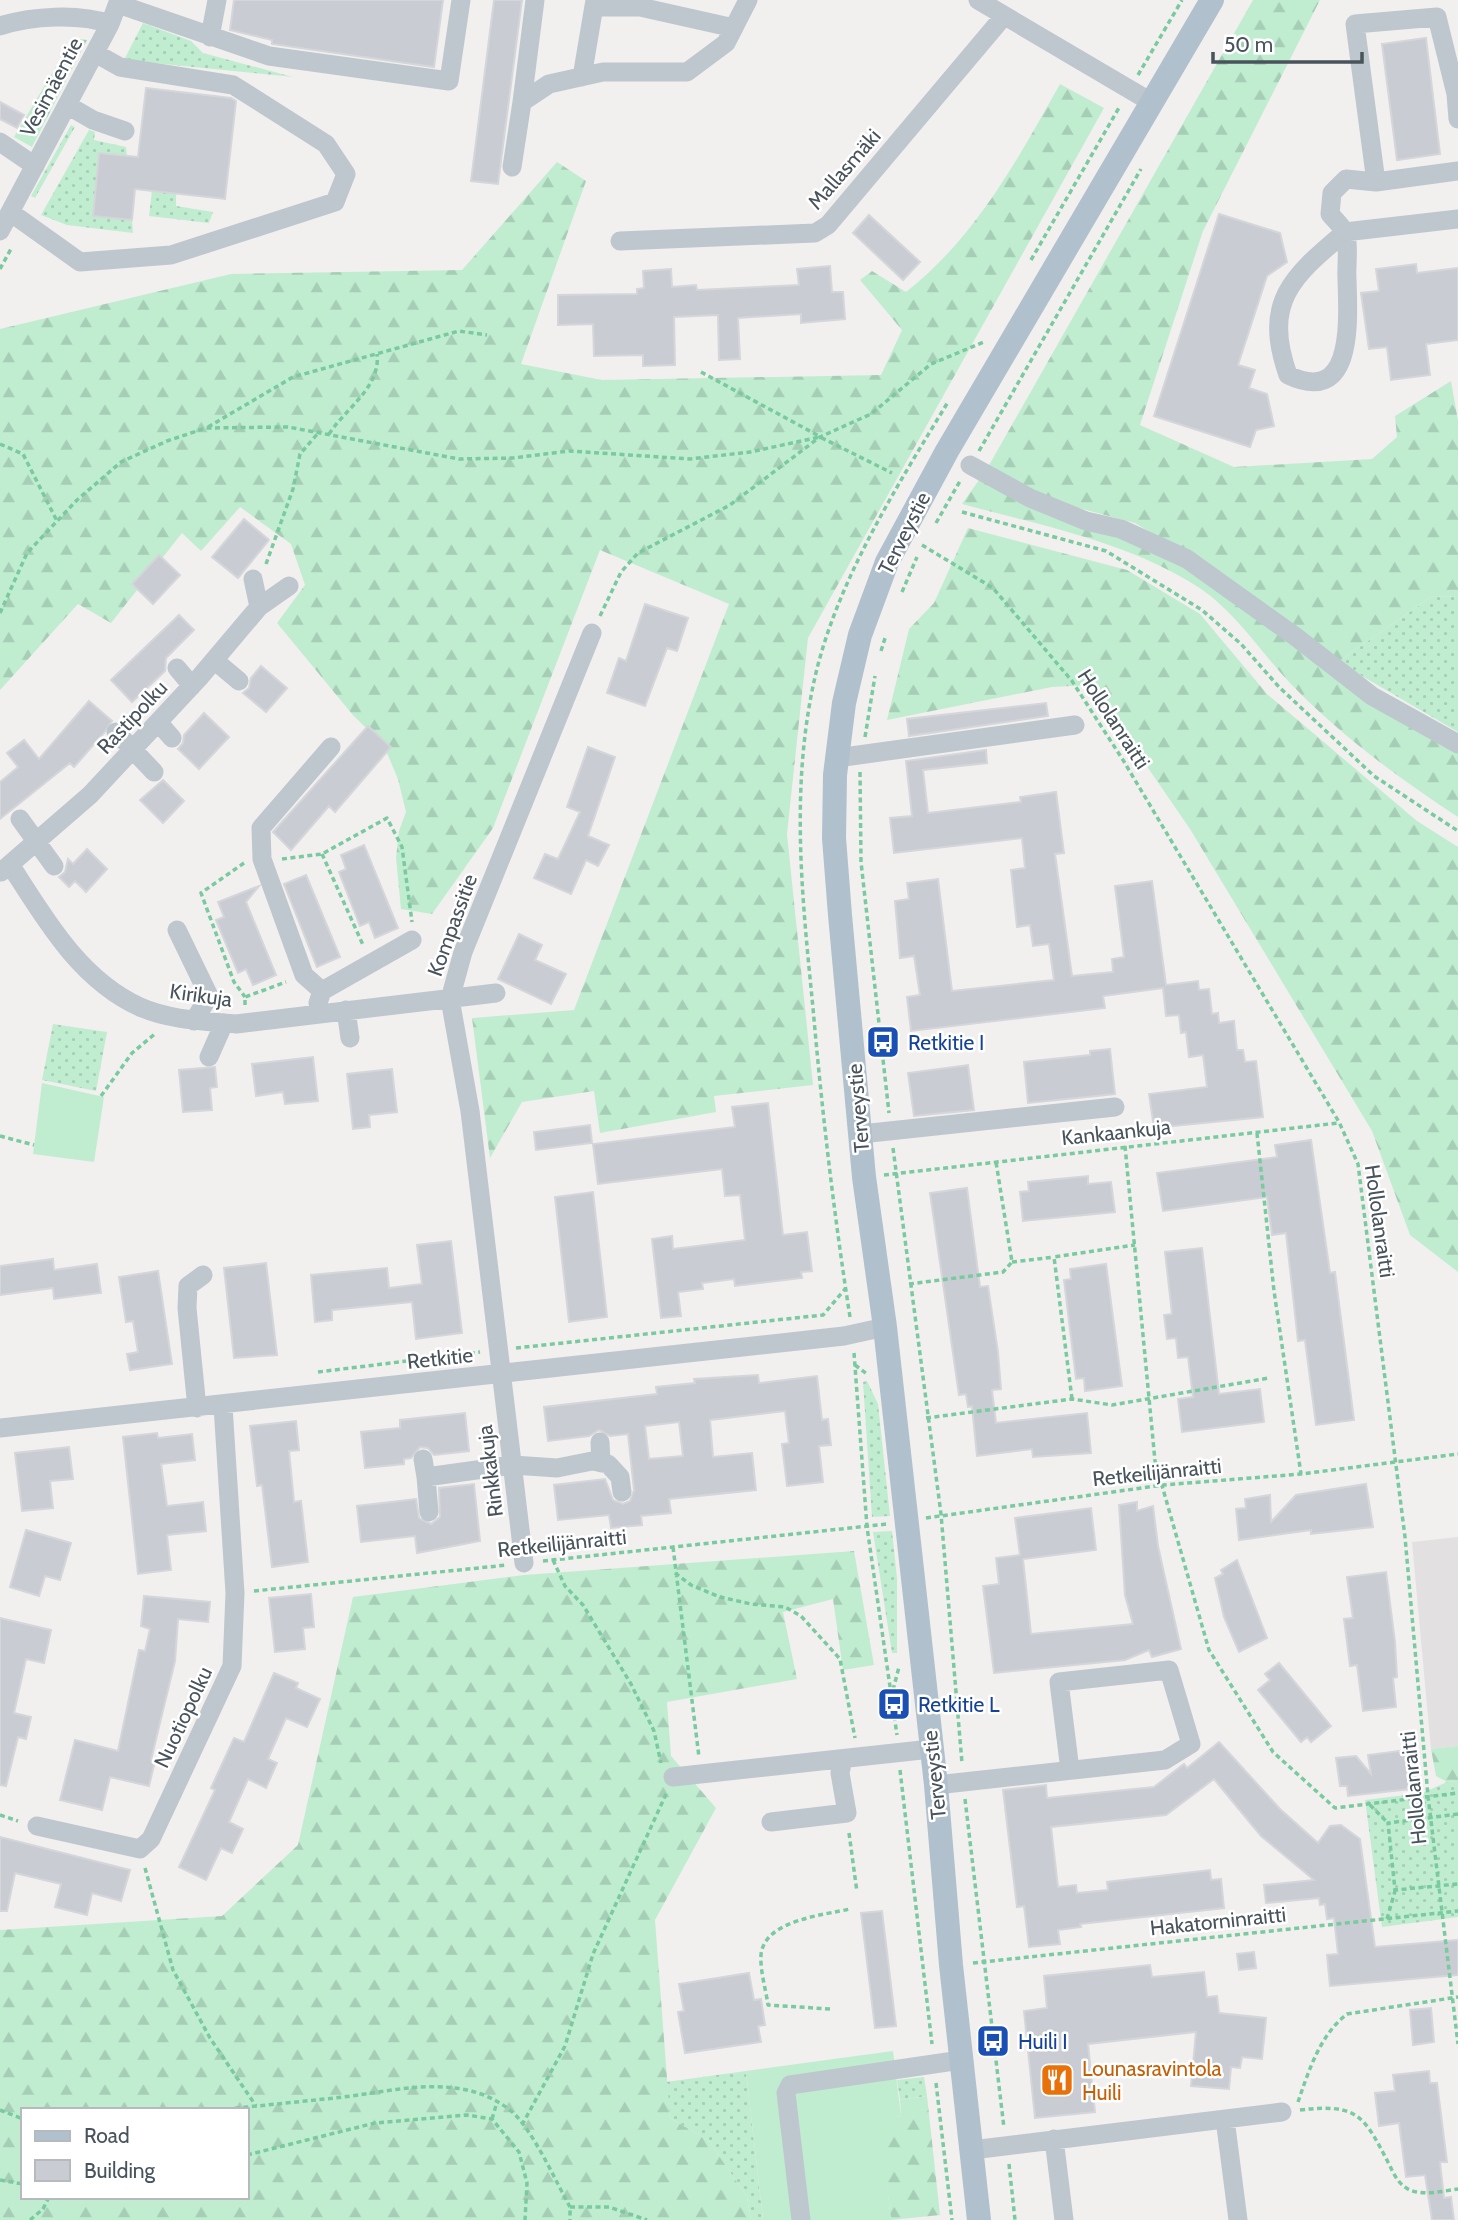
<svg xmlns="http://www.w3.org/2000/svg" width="1458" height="2220" viewBox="0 0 1458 2220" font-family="Cabin,sans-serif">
	<defs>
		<pattern id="grass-dots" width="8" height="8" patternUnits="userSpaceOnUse" patternTransform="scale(1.75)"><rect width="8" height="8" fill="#c0edd0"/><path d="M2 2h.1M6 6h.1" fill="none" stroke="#a6cdb5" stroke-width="1.8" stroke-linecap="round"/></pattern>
		<pattern id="forest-firs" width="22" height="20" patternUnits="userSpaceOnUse" patternTransform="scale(1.75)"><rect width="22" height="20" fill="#c0edd0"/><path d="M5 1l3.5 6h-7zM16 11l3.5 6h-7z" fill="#a6cdb5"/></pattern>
	</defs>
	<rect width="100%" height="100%" fill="#f2efef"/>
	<path fill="#e3e0e1" d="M1458,1537V1746L1431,1749L1412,1542Z"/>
	<path fill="url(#grass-dots)" d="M143,23L191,41L203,53L293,77L124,60Z
		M71,125L75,127L35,198L31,196Z
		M89,130L95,132L94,140L126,147L127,156L99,153L93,215L132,220L133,233L67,225L41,215Z
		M152,191L176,194V206L213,212L209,223L149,216Z
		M1458,596V732L1338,662L1431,597Z
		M53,1024L107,1032L96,1091L42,1080Z
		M867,1381L878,1404L890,1516L872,1517L863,1382Z
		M892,1531L897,1578V1653H892L873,1532Z
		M1458,1781V1917L1382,1927L1365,1800L1422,1793L1447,1782Z
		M746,2071L763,2220H751L747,2197L709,2141L670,2118L666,2082Z
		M924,2077L927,2096L900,2100L897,2080Z"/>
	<path fill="url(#forest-firs)" fill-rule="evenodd" d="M1253,0H1320L1203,231L1140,425L1234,467L1372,459L1397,437L1395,416L1451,381L1458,421V596L1431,597L1338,662L1239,586L1135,523L1056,502L988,467Z
		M73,38L87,40L32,147L14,137Z
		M1060,84L1104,108L808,638L787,834L813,1085L714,1096L716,1112L600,1133L594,1091L522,1102L490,1158L472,1018L574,1010L729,604L600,550L493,828L432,914L401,909L396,858L399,831L406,812L398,779L384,746L352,714L277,623L305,585L291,544L240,507L201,551L182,533L111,623L78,604L0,690V329L231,274L462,270L557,162L586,181L521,364L602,380L881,375L902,330L860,280L872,271L906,292C975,238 1018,159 1060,84Z
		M979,480L1121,535L1180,563L1458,751V817C1397,777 1340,735 1289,682C1260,651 1236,613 1201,589C1130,542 1043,526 962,504Z
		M968,528L1127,570L1200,614L1267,694L1417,821L1458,847V1272L1410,1235L1372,1131L1190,829L1091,685L1052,687L887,720L909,629L934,603Z
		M854,1551L874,1665L843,1670L833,1599L783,1612L797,1679L667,1702L671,1756L716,1808L655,1920L670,2118L709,2141L747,2197L751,2220H0V1930L222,1916L298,1845L353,1597L524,1575ZM23,2110H247V2197H23Z
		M1458,1746V1781L1447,1782L1436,1776L1431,1749Z
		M927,2096L940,2215L891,2220L879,2119L901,2116L900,2100Z"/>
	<path fill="#c0edd0" d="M42,1083L104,1097L94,1162L33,1154Z
		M893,2051L901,2116L880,2120L891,2220H763L746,2071Z"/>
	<path fill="#c9ccd2" stroke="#d4d6da" stroke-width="2" fill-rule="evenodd" d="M234,0H443L434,67L272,44V40L230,30Z
		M494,0H522L498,184L471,181Z
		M1426,38L1440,154L1397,160L1382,44Z
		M146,88L231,98L236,101L225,199L135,189L132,220L93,216L99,153L138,157Z
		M0,102L24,115L17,128L0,119Z
		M1219,214L1280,233L1287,262L1267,276L1238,365L1255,370L1249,388L1267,394L1274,426L1256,430L1250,447L1154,416Z
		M869,215L920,262L903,280L853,233Z
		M1416,264L1417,273L1458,268V340L1426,344L1430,375L1391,380L1387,347L1369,349L1361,293L1379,291L1376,269Z
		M830,266L832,292H843L845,319L801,323V314L738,318L740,359L719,360L718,315L674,317L675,365L643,366V355L594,356L593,324L558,325V295L637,294V289L644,288L643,271L671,269L672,287L696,285L697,290L799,285L797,269Z
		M244,519L269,540L238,578L212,557Z
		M159,555L180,575L153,604L132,584Z
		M645,604L688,618L677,651L667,648L645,706L607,693L619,658L626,661Z
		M179,615L194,630L166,658L165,671L132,702L111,680Z
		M261,666L287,688L266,712L243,693L249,688L251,678Z
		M89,701L112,721L104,733L74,767L70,763L0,819V782L18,767L7,753L24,740L39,759Z
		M1046,703L1048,716L909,736L907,719Z
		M204,713L229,737L199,769L178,749L183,743L184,735Z
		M368,726L391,747L335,812L329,806L291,850L273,832Z
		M588,747L615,757L588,836L609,845L598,866L586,860L571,894L534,878L545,854L558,859L580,812L567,807Z
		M986,750L987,763L923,770L928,813L1021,802L1020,797L1056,792L1064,853L1055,854L1072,976L1113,972L1112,959L1124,957L1115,886L1152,881L1166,985L1198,981L1199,990L1209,989L1212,1014L1218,1013L1219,1023L1234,1021L1237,1050H1243L1245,1062L1256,1061L1263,1117L1154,1128L1149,1094L1207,1087L1203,1055L1189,1057L1186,1032L1181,1033L1179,1015L1166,1016L1163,988L1103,996L1105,1008L911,1031L907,997L920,995L914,956L900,958L895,901L909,899L907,883L938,879L952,991L1054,980L1049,944L1033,946L1030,925L1017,927L1011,870L1025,868L1022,838L894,853L890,818L912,816L906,761Z
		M163,780L184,801L163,823L140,800Z
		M364,845L398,928L375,938L369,922L360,926L339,872L346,869L341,855Z
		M87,849L107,869L86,892L75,881L69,887L59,877L65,872L68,859L73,864Z
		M306,875L340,957L317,967L284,884Z
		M259,886L246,902L276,975L253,985L246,969L238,973L216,920L224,917L218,902Z
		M519,934L542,945L535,960L566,974L551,1004L498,979Z
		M1110,1049L1115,1094L1028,1103L1024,1062L1090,1055V1051Z
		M313,1057L318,1101L285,1104L283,1092L256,1096L252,1064Z
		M968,1065L974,1110L914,1116L908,1073Z
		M215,1067L217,1087L210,1088L212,1110L183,1112L179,1070Z
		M392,1069L397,1112L369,1115L370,1127L353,1129L347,1074Z
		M768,1103L783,1235L807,1232L812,1271L801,1272L802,1278L735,1286L734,1279L702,1283L703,1289L678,1292L681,1316L661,1318L652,1239L672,1236L673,1249L745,1240L740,1195L725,1196L722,1169L598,1184L593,1144L735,1127L732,1107Z
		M590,1125L592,1143L536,1150L534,1132Z
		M1311,1140L1330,1273L1335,1272L1354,1420L1316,1425L1305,1340L1298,1341L1286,1233L1272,1235L1267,1197L1163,1211L1157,1173L1277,1157L1275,1145Z
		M1088,1176V1184L1111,1182L1115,1212L1023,1221L1020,1192L1029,1191L1028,1182Z
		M967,1188L980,1287L988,1286L998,1352L1001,1389L992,1390L996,1423L1087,1413L1091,1453L1033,1457L1032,1449L977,1456L972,1406L968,1407L966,1394L959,1395L930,1193Z
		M593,1192L607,1317L569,1322L555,1197Z
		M451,1241L462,1333L416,1339L412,1302L332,1310V1320L315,1322L311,1275L387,1268L389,1288L422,1284L417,1245Z
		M1202,1248L1219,1394L1260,1389L1264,1422L1182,1432L1178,1399L1193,1397L1188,1357L1178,1358L1176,1338L1167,1339L1164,1315L1172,1314L1165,1252Z
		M53,1259L54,1270L97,1264L101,1293L54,1299L53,1288L0,1295V1266Z
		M266,1263L277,1355L234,1358L224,1268Z
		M1106,1264L1122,1386L1085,1391L1084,1378L1076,1379L1064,1280L1071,1279L1070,1269Z
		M158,1271L172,1364L130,1370L127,1354L138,1352L133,1321L126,1322L119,1277Z
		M758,1375L759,1383L817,1376L822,1420L828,1419L831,1445L819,1446L823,1482L787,1486L782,1444L789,1443L785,1411L710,1420L713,1457L752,1453L756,1490L669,1499L671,1513L641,1516L642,1525L611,1528L609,1515L558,1520L554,1485L605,1479L613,1500L623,1504L630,1501L634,1490L628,1434L610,1436L599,1430L589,1436L548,1441L544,1407L657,1394L656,1387L695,1383L694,1379ZM679,1422L683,1456L649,1459L645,1426Z
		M465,1413L469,1451L434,1455L428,1448L420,1447L411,1458L404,1459V1464L365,1468L361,1432L400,1428V1420Z
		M296,1421L299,1450L289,1451L294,1502L301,1501L308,1562L272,1567L262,1485L257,1486L250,1426Z
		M157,1433L158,1438L192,1434L195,1460L161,1464L167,1506L203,1502L206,1531L167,1535L171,1570L138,1574L123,1437Z
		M69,1447L73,1479L50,1481L53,1508L22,1511L15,1453Z
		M474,1484L480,1541L417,1553L415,1536L361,1542L357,1506L416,1499L419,1518L431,1524L440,1517L439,1488Z
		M1366,1484L1373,1527L1311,1534V1530L1239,1540L1236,1509L1246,1508L1245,1499L1270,1495L1271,1522L1296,1495Z
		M1137,1502V1511L1153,1506L1158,1546L1181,1649L1152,1657L1149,1650L1125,1660L994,1673L983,1586L999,1584L996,1558L1020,1555L1015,1518L1091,1508L1096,1550L1023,1559L1031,1634L1133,1624L1125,1595L1119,1505Z
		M26,1530L71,1543L60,1580L45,1576L39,1596L10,1587Z
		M1237,1560L1267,1638L1239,1652L1224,1617L1215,1578L1223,1574L1221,1570Z
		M1386,1572L1395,1642L1397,1677L1393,1678L1396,1707L1363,1711L1357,1665L1350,1666L1344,1619L1353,1618L1347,1577Z
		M311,1594L314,1627L303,1628L305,1649L275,1652L269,1598Z
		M144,1596L210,1602L208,1622L178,1619L175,1661L151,1760L155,1761L149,1786L110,1777L102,1810L60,1800L75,1740L118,1751L139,1650L145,1651L150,1629L141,1626Z
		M0,1618L51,1630L44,1663L26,1659L14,1713L31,1717L26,1739L18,1737L6,1786L0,1785Z
		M1279,1663L1331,1726L1311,1742L1307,1737L1301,1742L1258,1690L1270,1680L1265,1674Z
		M274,1673L298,1683L296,1688L320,1699L307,1727L286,1718L268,1759L277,1763L266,1788L248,1779L229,1822L243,1829L232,1853L221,1848L206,1880L179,1867L215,1790L211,1788L234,1738L244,1742Z
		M1219,1742L1280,1809L1318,1843L1330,1826L1341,1825L1360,1839L1375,1947L1458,1940V1975L1330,1986L1327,1955L1338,1954L1334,1918L1327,1919L1325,1904L1320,1905L1319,1898L1266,1903L1264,1885L1314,1880L1261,1836L1214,1779L1166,1815L1051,1827L1058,1887L1076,1885L1077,1893L1108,1890L1107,1882L1210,1870L1211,1880L1221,1879L1224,1908L1080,1924L1081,1927L1058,1930L1060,1944L1029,1947L1024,1906L1017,1907L1003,1790L1046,1785L1047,1798L1154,1787L1184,1764L1187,1768Z
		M1414,1749L1418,1782L1409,1783L1410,1789L1348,1796L1347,1786H1340L1336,1758L1356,1756L1371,1774L1368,1755Z
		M0,1837L130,1870L121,1901L92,1893L87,1915L55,1907L61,1884L15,1873L7,1911H0Z
		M882,1911L896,2026L875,2028L861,1913Z
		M1254,1952L1256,1968L1239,1970L1237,1954Z
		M1150,1965L1152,1977L1204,1972L1207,1997L1217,1996L1219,2013L1266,2018L1262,2059L1242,2057L1240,2068L1231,2067L1229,2089L1191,2086L1196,2032L1088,2044L1095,2112L1035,2118L1024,2011L1047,2008L1044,1976Z
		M749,1973L754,2000L761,1999L765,2025L758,2026L761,2042L685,2053L678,2012L684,2011L679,1984Z
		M1431,2008L1434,2042L1413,2045L1410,2010Z
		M1429,2071L1430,2083H1437L1447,2162H1440L1444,2198L1451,2197L1454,2220H1432L1425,2175L1406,2177L1399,2123L1379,2126L1375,2093L1395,2091L1393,2075Z"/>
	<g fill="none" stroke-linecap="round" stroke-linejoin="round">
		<path stroke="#79ca9f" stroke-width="3.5" stroke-dasharray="5 3.5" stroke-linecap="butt" d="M1138,75L1182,0
			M1031,260L1120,106
			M0,269L12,247
			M701,372L819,436
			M208,427L293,377L459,331L487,335
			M329,434C346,408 381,387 377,354
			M0,444L23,454L57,521
			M979,451L1141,169
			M962,512L1106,551L1202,610L1241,644L1279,687L1374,776L1458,831
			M936,523L960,481
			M922,545L993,588L1072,681L1123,760L1339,1122L1358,1164L1405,1537L1428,1796L1458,2044
			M266,564L293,489L300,454L320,431
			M902,592L917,557
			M0,613L27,553L77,500L121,462L167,441L206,428L288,427L459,459L513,458L569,451L690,459L750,452L820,437L892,473
			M600,616L621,572L638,553L730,505L820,437L871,414L931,364L984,342
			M881,651L886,635
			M865,737L875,676
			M860,772L861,862L889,1113
			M322,854L363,945
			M282,859L322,854L387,818L402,847L412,922
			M244,863L201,893L234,982L245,997
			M245,1005V997L286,982
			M101,1096L132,1053L156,1033
			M1257,1133L1274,1291L1301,1474
			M0,1136L34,1145
			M1125,1146L1155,1461L1209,1650L1273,1752L1335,1808L1458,1793
			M893,1148L941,1514L962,1763
			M884,1175L1338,1123
			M1012,1262L1054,1257
			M909,1284L1003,1272L1012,1262L996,1162
			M850,1317C834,1215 822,1111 813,1008C802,897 790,787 815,677C837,581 897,486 948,402
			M516,1348L823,1315L846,1288
			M854,1353L867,1527L897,1735
			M855,1365L867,1374
			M318,1372L480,1352
			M1072,1399L1054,1257L1135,1245
			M926,1418L1072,1399L1112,1405L1269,1378
			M926,1518L1163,1485L1301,1474L1458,1454
			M673,1547L699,1757
			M553,1560L565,1586L583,1605L631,1684L654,1731L661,1763
			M543,1561L887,1524
			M675,1573L691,1585L720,1597L751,1604L785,1607L801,1616L840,1659L855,1738
			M254,1591L507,1565
			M893,1690L899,1667
			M900,1770L932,2044
			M965,1799L1004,2128
			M1370,1805L1388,1823
			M1458,1814L1388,1823L1395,1890L1458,1884
			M0,1815L18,1821
			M849,1833L857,1892
			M145,1868L173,1970L210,2038L256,2106
			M1387,1919L1395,1891
			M973,1963L1458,1911
			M830,2009L768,2005C766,1990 760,1971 761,1955C764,1920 824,1915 850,1909
			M936,2083L952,2220
			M1298,2102C1309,2070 1320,2035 1347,2014L1458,1997
			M0,2110L23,2119
			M218,2110C257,2106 296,2102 335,2098C392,2092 461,2070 511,2111C532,2128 556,2182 570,2207V2220
			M1300,2110C1359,2103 1364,2116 1390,2166C1394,2175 1400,2186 1410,2190C1424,2196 1443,2191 1458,2189
			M492,2119L497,2102
			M522,2125L565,2046L593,1954L667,1792
			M247,2155L375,2123L467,2115L492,2119L519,2152L527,2183L525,2220
			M1009,2164L1015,2220
			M0,2180L23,2184
			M570,2207H609L647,2220
			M30,2220L43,2209L49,2197"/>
		<path stroke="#bec7ce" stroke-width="19" d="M978,0L1151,102
			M118,4L269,56L449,81L461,0
			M594,7H640L734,28
			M0,26C32,16 78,13 110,24
			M210,37L217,0
			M582,77L595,0
			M522,102L535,0
			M67,105L93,120L125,131
			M1458,119L1456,94L1437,17L1355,24L1376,182L1458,171
			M0,142L35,166
			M512,167L522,102L549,84L603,72H687L726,43L748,0
			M10,212L80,262L171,255L335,202L346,174L326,144L233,85L120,67L95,53
			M0,231L110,24L119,0
			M1345,232C1293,276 1262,301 1288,375C1355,407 1348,319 1347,279C1346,266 1350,242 1344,231C1341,225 1334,219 1330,214L1332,193L1346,179L1376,182
			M1345,232L1458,219
			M620,241L815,233L828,225L1004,16
			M970,465L1030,498L1086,521L1121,529L1187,559L1296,637L1372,696L1458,744
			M253,579L259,607
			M214,660L239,681
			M177,668L192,686
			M158,722L172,738
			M116,732L154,772
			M837,758L1075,725
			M20,819L54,866
			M11,866C45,919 80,980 140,1007C169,1020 205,1021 236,1024L496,993
			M1,872L90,795L199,678L259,607L289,586
			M177,930L209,996L194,1021
			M322,991L304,975L262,859L261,828L331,747
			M318,1003L322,991L412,940
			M346,1010L350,1038
			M209,1057L224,1023
			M861,1134L1115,1107
			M197,1408L187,1308L188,1286L203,1275
			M0,1428L844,1336L885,1327
			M600,1442L601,1463
			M423,1459L426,1477L513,1465L557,1468L592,1461L608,1464L620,1477L622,1492
			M426,1477L429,1512
			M524,1563L470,1111L450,999L463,952L592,633
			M673,1777L931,1749
			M936,1785L1165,1760L1191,1744L1169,1670L1059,1682L1070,1770
			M771,1822L847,1813L840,1773L843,1759
			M37,1826L140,1849L151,1839L232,1666L235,1593L223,1406
			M1225,2119L1238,2220
			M1054,2139L1064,2220
			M972,2150L1282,2112
			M801,2220L786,2093L790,2085L961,2060"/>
		<path stroke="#b0c0cd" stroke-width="24" d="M979,2220L951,1965L936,1785L885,1327L864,1177L840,915L834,838L835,775L844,703L860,635L887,562L947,451L1212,0"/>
	</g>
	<defs>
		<symbol id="bus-square" viewBox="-11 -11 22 22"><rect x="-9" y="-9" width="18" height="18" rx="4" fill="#1a4fb4" stroke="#fff"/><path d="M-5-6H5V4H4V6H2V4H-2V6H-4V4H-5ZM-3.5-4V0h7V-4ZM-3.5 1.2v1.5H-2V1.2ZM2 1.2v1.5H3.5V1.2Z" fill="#fff"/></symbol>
		<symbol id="restaurant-square" viewBox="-11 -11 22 22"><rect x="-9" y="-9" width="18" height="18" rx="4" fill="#e8710a" stroke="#fff"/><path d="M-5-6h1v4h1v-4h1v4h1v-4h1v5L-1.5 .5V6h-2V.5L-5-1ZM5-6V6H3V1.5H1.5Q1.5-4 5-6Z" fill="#fff"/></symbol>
	</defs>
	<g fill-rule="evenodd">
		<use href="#bus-square" x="864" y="1023" width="38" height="38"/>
		<use href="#bus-square" x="875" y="1685" width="38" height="38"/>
		<use href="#bus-square" x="974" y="2022" width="38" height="38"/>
		<use href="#restaurant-square" x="1038" y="2061" width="38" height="38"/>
	</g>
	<g text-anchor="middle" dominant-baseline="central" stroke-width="5" stroke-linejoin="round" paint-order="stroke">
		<g font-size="21" fill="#48535c" stroke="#fff">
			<text transform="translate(51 87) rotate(-62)">Vesimäentie</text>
			<text transform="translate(844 169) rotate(-49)">Mallasmäki</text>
			<text transform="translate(904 533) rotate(-63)">Terveystie</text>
			<text transform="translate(132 717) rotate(-47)">Rastipolku</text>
			<text transform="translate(1114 719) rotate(57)">Hollolanraitti</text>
			<text transform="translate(452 925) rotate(-70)">Kompassitie</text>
			<text transform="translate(201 995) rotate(8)">Kirikuja</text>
			<text transform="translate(858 1108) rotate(-95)">Terveystie</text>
			<text transform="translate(1116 1132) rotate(-6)">Kankaankuja</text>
			<text transform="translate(1380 1221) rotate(82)">Hollolanraitti</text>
			<text transform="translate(440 1358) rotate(-6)">Retkitie</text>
			<text transform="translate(490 1471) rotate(-97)">Rinkkakuja</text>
			<text transform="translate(1157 1472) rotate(-6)">Retkeilijänraitti</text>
			<text transform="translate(562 1543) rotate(-6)">Retkeilijänraitti</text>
			<text transform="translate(183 1717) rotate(-65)">Nuotiopolku</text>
			<text transform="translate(934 1775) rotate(-96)">Terveystie</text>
			<text transform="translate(1413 1788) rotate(-96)">Hollolanraitti</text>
			<text transform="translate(1218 1921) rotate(-6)">Hakatorninraitti</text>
		</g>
		<g font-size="21" fill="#164399" stroke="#fff" text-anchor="start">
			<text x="908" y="1042">Retkitie I</text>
			<text x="918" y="1704">Retkitie L</text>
			<text x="1018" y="2041">Huili I</text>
		</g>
		<g font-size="21" fill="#c56008" stroke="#fff" text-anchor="start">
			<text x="1082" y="2068">Lounasravintola<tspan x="1082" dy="24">Huili</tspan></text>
		</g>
	</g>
	<rect x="21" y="2108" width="228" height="91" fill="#ffffff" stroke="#b6babe" stroke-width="2"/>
	<rect x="35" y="2131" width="35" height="10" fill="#b0c0cd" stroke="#b6babe" stroke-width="2"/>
	<text x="84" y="2143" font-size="21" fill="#48535c">Road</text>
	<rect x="35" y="2160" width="35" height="21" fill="#c9ccd2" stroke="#b6babe" stroke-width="2"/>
	<text x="84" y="2178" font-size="21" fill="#48535c">Building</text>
	<path d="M1213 52v10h149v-10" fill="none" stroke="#48535c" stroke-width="3.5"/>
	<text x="1224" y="52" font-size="21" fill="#48535c" stroke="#ffffff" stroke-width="5" paint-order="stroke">50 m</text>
</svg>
